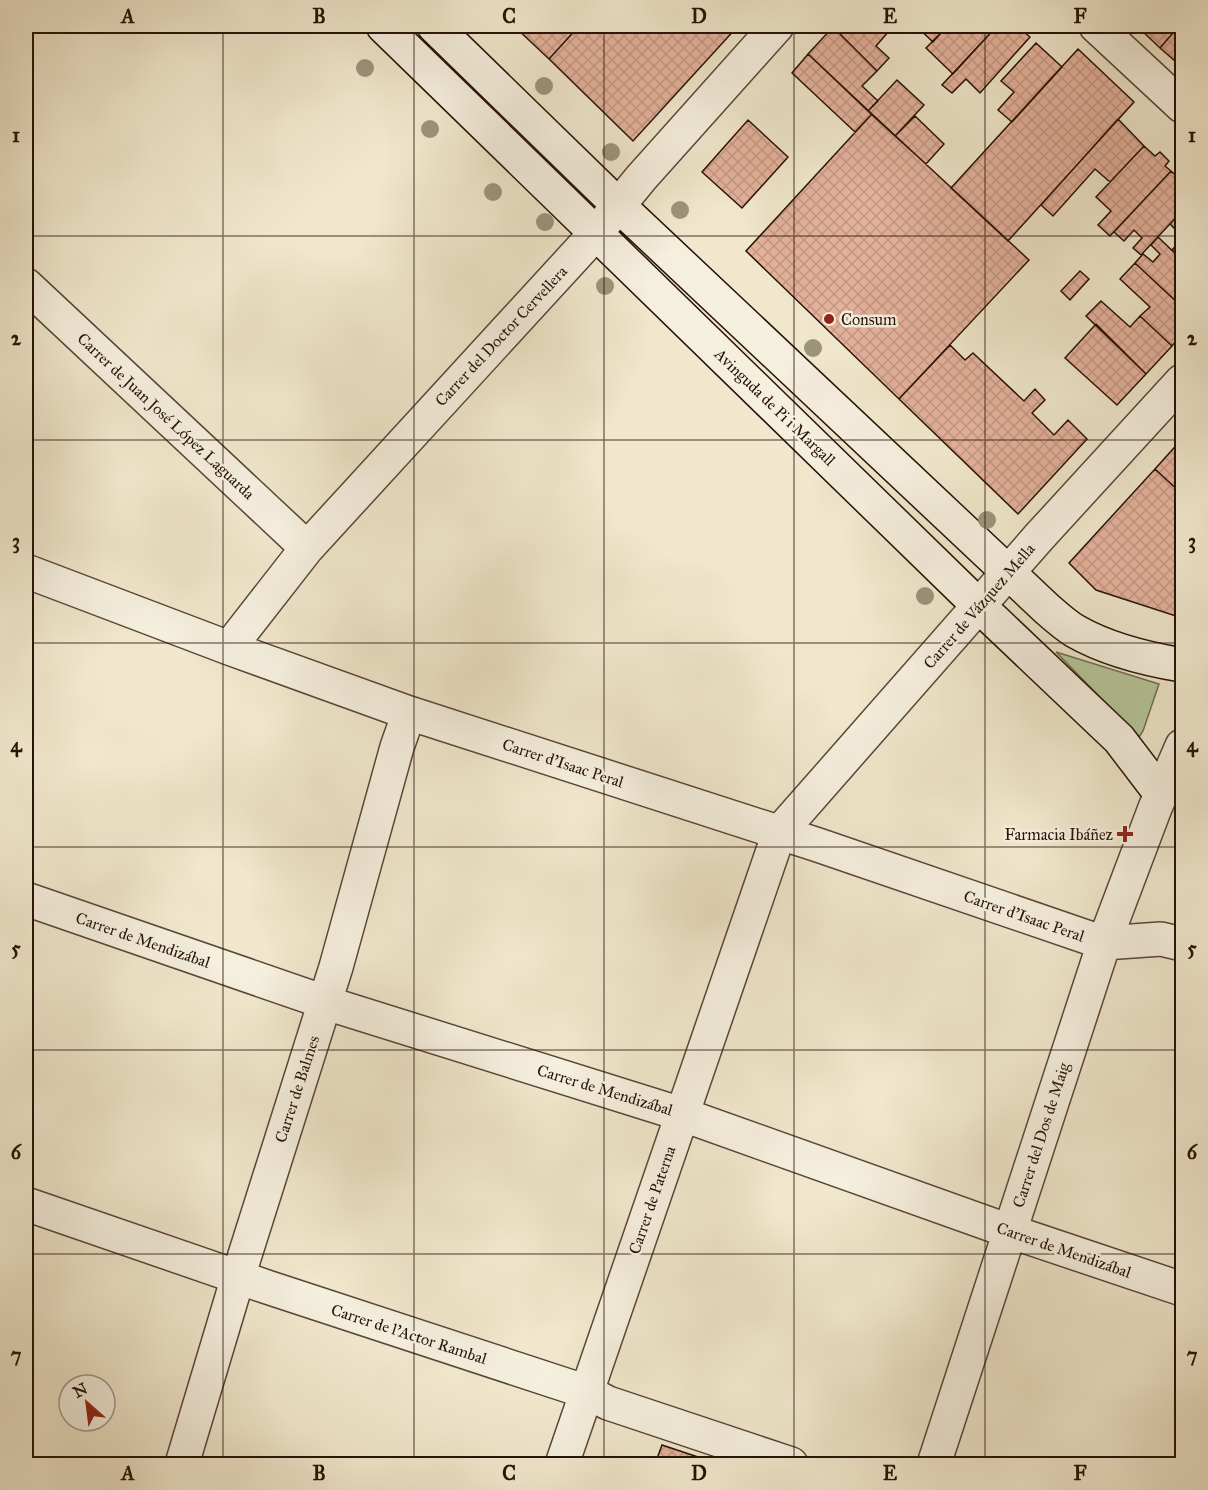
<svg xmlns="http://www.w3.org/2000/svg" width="1208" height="1490" viewBox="0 0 1208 1490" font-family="'IM FELL Great Primer',serif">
	<defs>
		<pattern id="building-cross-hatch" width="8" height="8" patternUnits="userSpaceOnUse" patternTransform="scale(1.5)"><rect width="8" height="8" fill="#e4b19b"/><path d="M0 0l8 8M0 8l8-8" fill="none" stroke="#c39784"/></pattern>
	</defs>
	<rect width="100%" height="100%" fill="#f0e7cc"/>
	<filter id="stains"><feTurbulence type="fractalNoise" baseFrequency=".00333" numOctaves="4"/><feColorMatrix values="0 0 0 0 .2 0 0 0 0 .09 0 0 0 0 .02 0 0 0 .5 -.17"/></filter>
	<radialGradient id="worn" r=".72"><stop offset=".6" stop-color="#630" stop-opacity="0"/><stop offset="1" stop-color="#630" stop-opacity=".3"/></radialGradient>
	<path fill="#b5c79b" stroke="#6e6c51" stroke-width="1.5" d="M1056,652L1159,684L1143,731L1139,737Z"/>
	<path fill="url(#building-cross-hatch)" stroke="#261107" stroke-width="1.5" d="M514,26H579L549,59Z
		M579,26H738L633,141L549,59Z
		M834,26H883L889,31L876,46L889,58L877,71L833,27Z
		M916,26H934L941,33L933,42Z
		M948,26H997L953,74L926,48Z
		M997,26H1017L1030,37L980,93L966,79L952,93L942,85Z
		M1137,26H1179L1160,48Z
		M1179,26H1182V67L1160,48Z
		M833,27L877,71L862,86L878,101L868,111L808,54Z
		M1036,43L1062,67L1012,122L998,110L1014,92L1001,81Z
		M1078,49L1134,102L1008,241L951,188Z
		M808,54L872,114L855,132L792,73Z
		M897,80L924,105L895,136L868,111Z
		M872,114L1029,260L899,399L746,251Z
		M915,116L944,144L926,164L895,136Z
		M1118,119L1144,146L1110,182L1095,169L1053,216L1041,205Z
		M748,120L788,157L742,208L702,172Z
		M1144,146L1155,156L1160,152L1169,161L1165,166L1171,171L1110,236L1098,225L1111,211L1096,197Z
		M1171,171L1182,181V211L1141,255L1133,248L1142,238L1134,230L1124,241L1114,232Z
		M1182,211V236L1170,224Z
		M1158,237L1182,260V307L1135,263L1143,254L1153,262L1160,254L1151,245Z
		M1182,239V260L1172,250Z
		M1135,263L1182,307V334L1172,346L1140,316L1150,307L1120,279Z
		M1080,271L1089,279L1070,300L1061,291Z
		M1101,301L1130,327L1140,316L1172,346L1146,374L1086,316Z
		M1096,324L1146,374L1117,405L1065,358Z
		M950,345L965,360L973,353L1024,401L1035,389L1045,400L1032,413L1054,435L1068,420L1087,439L1018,514L899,399Z
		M1182,439V491L1181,493L1155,469Z
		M1155,469L1181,493L1182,491V618L1096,590L1069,563Z
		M662,1445L719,1464H655Z"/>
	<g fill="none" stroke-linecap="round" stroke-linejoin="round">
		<defs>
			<path id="street" d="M1096,26L1182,106
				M26,285L307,548
				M26,571L229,648L409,713L818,845L1104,943L1161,939L1182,944
				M229,648L307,548L596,233L641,178L777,26
				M26,899L339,1007L681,1114L1009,1231L1182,1289
				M26,1204L267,1287L587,1392L608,1403L791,1464
				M182,1464L238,1277L336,967L397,747L409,713
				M562,1464L779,833L1039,537L1182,381
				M934,1464L1104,943L1155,808L1182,746"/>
			<path id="secondary" d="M383,26L980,607L1119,739L1161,794
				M434,26L618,205L1046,608C1055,616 1065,625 1075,631C1108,650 1146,659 1182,665"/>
		</defs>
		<use href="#street" stroke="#584638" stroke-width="36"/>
		<use href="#secondary" stroke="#261107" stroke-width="36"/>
		<use href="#street" stroke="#f5efde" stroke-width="33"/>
		<use href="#secondary" stroke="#f5efde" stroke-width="33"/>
	</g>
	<g fill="#9c947c">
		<circle cx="365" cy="68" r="9"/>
		<circle cx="544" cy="86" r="9"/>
		<circle cx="430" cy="129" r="9"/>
		<circle cx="611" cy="152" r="9"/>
		<circle cx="493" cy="192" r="9"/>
		<circle cx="680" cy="210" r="9"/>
		<circle cx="545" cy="222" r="9"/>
		<circle cx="605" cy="286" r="9"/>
		<circle cx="813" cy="348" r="9"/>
		<circle cx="987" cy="520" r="9"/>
		<circle cx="925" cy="596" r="9"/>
	</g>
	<path fill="none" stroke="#261107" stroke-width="1.5" stroke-opacity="0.55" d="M223,26V1464M414,26V1464M604,26V1464M794,26V1464M985,26V1464M26,236H1182M26,440H1182M26,643H1182M26,847H1182M26,1050H1182M26,1254H1182"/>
	<g fill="#8f2418" stroke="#f5efde" stroke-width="2">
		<circle cx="829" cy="319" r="6"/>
		<path d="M1122 825h6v6h6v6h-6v6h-6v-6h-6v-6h6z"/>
	</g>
	<g text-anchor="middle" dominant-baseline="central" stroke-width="5" stroke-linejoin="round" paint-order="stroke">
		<g font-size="16" fill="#261107" stroke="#f5efde" text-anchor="start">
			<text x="841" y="319">Consum</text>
			<text x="1113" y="834" text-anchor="end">Farmacia Ibáñez</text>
		</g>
		<g font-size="16" fill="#261107" stroke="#f5efde">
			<text transform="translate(501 336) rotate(-47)">Carrer del Doctor Cervellera</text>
			<text transform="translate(775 407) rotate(44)">Avinguda de Pi i Margall</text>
			<text transform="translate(166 416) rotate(43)">Carrer de Juan José López Laguarda</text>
			<text transform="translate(979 606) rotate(-49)">Carrer de Vázquez Mella</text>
			<text transform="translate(563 763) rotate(18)">Carrer d'Isaac Peral</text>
			<text transform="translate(1024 916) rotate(19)">Carrer d'Isaac Peral</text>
			<text transform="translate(143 940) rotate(19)">Carrer de Mendizábal</text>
			<text transform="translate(297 1089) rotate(-72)">Carrer de Balmes</text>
			<text transform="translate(605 1090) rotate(17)">Carrer de Mendizábal</text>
			<text transform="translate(1041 1135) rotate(-72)">Carrer del Dos de Maig</text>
			<text transform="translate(652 1200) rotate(-71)">Carrer de Paterna</text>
			<text transform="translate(1064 1250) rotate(19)">Carrer de Mendizábal</text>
			<text transform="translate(409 1334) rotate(18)">Carrer de l'Actor Rambal</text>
		</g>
	</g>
	<rect width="1208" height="1490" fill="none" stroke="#f0e7cc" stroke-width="66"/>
	<g transform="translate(87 1403) rotate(332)"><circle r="28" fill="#f5efde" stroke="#a29688" stroke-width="1.5"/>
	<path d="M0-4.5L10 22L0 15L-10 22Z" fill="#8f2418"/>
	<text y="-9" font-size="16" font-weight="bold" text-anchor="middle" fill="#261107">N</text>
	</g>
	<rect x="33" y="33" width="1142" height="1424" fill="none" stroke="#261107" stroke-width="2"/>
	<g font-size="20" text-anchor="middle" font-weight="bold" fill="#261107">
		<text x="128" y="23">A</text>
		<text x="319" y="23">B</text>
		<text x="509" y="23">C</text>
		<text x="699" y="23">D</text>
		<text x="890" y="23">E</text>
		<text x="1080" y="23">F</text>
		<text x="16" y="142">1</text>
		<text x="1192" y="142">1</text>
		<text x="16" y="345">2</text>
		<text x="1192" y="345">2</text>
		<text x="16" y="548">3</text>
		<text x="1192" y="548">3</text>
		<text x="16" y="752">4</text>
		<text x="1192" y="752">4</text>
		<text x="16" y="955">5</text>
		<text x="1192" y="955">5</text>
		<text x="16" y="1159">6</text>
		<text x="1192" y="1159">6</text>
		<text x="16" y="1362">7</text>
		<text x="1192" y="1362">7</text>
		<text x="128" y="1480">A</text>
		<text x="319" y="1480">B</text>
		<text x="509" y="1480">C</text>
		<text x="699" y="1480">D</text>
		<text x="890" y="1480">E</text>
		<text x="1080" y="1480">F</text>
	</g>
	<rect width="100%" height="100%" filter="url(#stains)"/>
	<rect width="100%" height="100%" fill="url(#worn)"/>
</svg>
